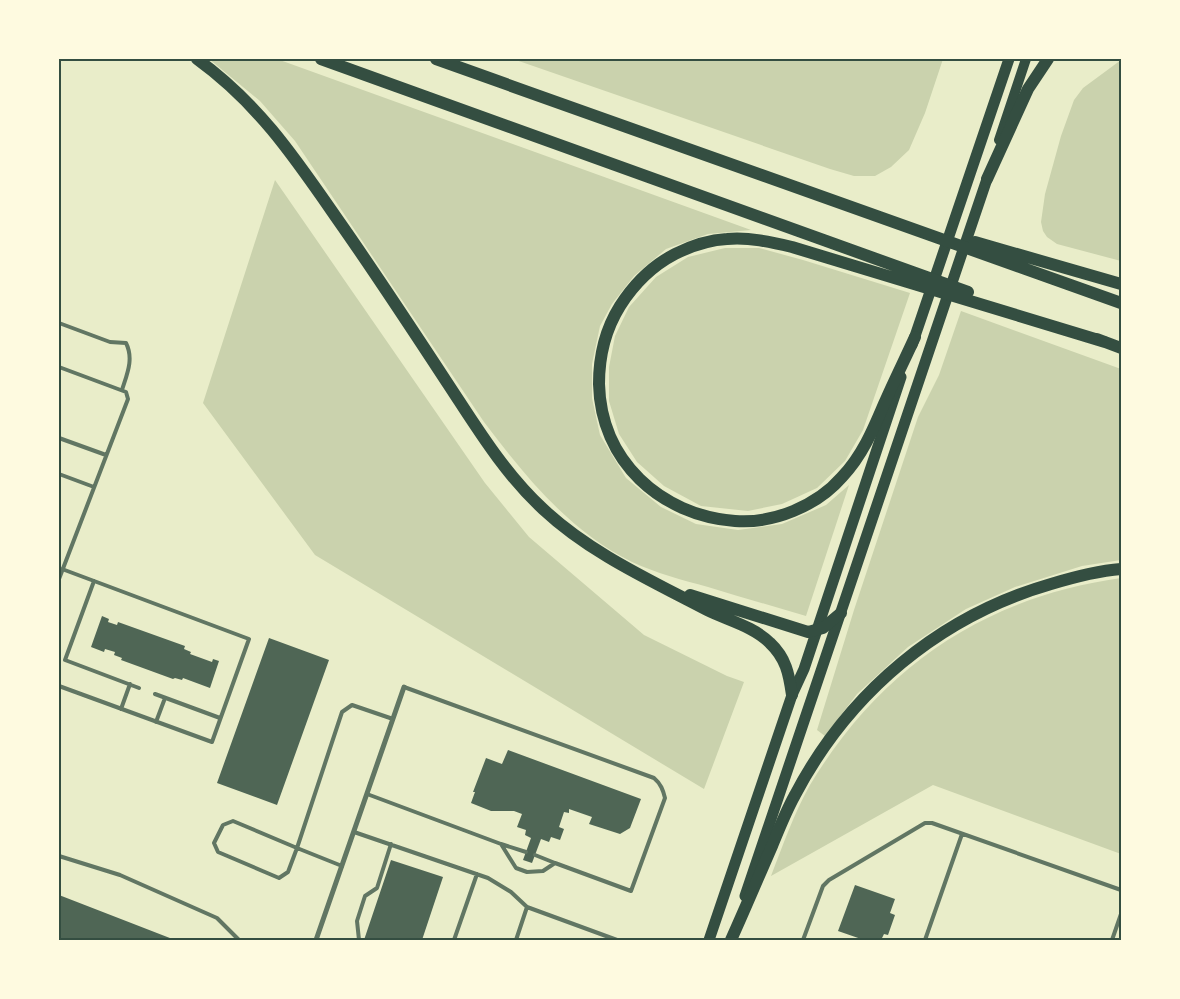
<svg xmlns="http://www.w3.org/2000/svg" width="1180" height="999" viewBox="0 0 1180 999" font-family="Overpass,sans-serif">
	<rect width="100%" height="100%" fill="#e9edc9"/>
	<path fill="#cad2ad" d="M209,59H277L751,230L708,234L666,249L634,276L612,304L600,326L592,364V398L600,435L626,478L661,507L696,524L738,530L782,524L826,505L849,485L806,616C773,606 740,597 708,587C682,580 656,573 632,562C569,531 525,476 484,422L295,141L260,101Z
		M513,59H943L925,113L909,150L891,167L875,176H854L830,169Z
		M1121,60V261L1057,244L1047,237L1043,231L1041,222L1045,194L1061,136L1074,100L1083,88Z
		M275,180L485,483L529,537L644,635L727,676L744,682L704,789L315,555L203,403Z
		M725,248H759L803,260L910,293L863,430L845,461L817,488L782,504L748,511L701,506L664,486L637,462L619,434L609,401V367L615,336L629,307L656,277L688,257Z
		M961,311L1121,369V560L1082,566L1015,587L966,609L908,647L857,694L825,736L817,730L854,610L918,417L939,375Z
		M1121,578V854L933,785L771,876C783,845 794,813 810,785C881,667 985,597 1121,578Z"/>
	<path fill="#4f6655" d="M102,616L109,619L108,622L117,625L118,622L185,646L184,649L191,652L190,654L212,662L213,659L219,661L210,688L183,678L182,680L175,678L173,679L121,660L122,658L114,655L115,652L105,649L104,652L91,647Z
		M269,638L329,660L277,805L217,783Z
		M508,750L641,799L630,828L620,834L589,824L592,817L569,809V813L564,812L559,827L564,829L560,840L551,837L549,842L541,839L532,863L523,860L531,838L525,835L526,830L517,827L522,814L514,811H491L471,803L475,792H473L486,758L502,764Z
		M391,860L443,877L422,940H364Z
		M855,885L895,899L890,913L895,915L888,935L884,934L881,940H864L838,931Z
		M59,895L175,940H59Z"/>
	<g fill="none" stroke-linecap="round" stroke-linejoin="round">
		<path stroke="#617663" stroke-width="4" d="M59,323L110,342L126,343C134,359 127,374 122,390
			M59,367L126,392L128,399L59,579
			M59,438L106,455
			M59,474L94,487
			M94,581L65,660L139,688
			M59,686L212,742L249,639L62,569
			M155,694L220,718
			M121,709L130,684
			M156,722L165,698
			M367,794L501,844L516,868L527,872L543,871L555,863L631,891L665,798C663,790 661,784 654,778L404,687
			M233,821L297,848L288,872L279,878L218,852L214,843L223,825Z
			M354,832L488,878L511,892L527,907L617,940
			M501,844L526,852
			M535,855L555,863
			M59,856L120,875L217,918L239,940
			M342,866L297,848L342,712L352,705L393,719
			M359,940L357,921L365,896L377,888L391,844
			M454,940L477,874
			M516,940L527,907
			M803,940L823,886L829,880L925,823H932L1121,890
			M925,940L962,834
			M1112,940L1121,914"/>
		<path stroke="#617663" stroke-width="5" d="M316,940L404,687"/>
		<path stroke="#344e41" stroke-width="10" d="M999,140L1026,59"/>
		<path stroke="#344e41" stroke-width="11" d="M912,345L1009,59
			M745,896L987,179
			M709,940L792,695L804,669L901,377"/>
		<path stroke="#344e41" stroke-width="12" d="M197,59C259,104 295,158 338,220C376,274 412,329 448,384C477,428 504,473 543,509C590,553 650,580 707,610C727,620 753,626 770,643C786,658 789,674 792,695
			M321,59L968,292
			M436,59C664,141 893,220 1121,303
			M987,179L1028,89L1048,59
			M975,242L1121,284
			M915,337C905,359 894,381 884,404C873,430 862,456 842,477C817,506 773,524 735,521C660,515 601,461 599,384C599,356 605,330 620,306C634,284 652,266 675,254C691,246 709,240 727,239C749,237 771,242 792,247L1105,342
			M1097,339L1121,348
			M690,595L808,632L823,628L841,613
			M731,940C745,909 758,878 772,846C779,829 786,811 795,795C849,692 940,616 1051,584C1074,577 1097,571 1121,569"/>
	</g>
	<rect width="1180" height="999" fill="none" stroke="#fefae0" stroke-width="120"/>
	<rect x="60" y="60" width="1060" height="879" fill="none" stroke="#344e41" stroke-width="2"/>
</svg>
